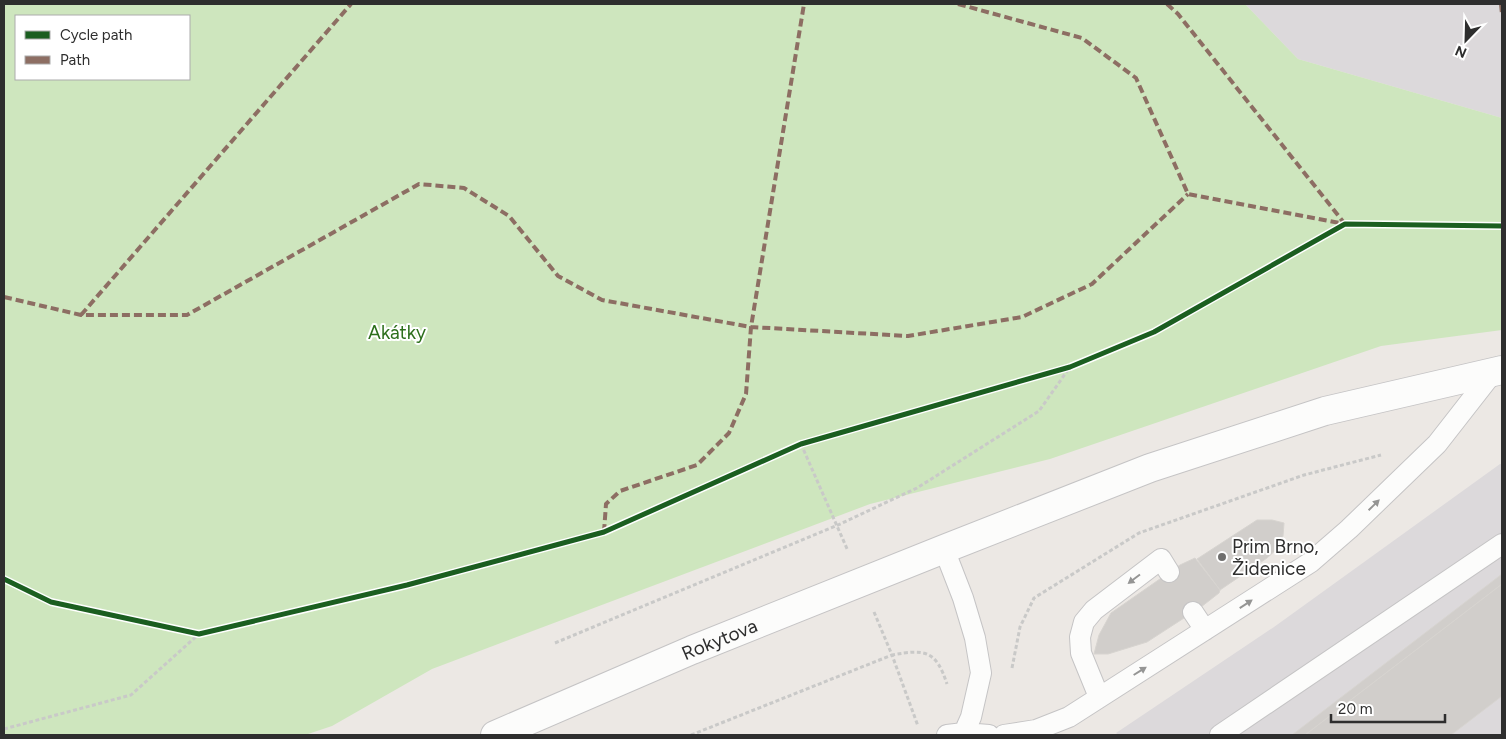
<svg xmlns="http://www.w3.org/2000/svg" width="1506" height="739" viewBox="0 0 1506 739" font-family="Figtree,sans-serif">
	<rect width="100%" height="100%" fill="#ece8e4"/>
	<path fill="#dcd9db" d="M1245,4H1502V118L1298,59Z
		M1500,464H1502V735H1118L1116,733L1274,627Z"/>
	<path fill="#cee6be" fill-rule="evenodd" d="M4,4H1245L1298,59L1502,118V330L1381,346L1050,459L870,504L432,669L332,726L305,735H4ZM16,16H189V79H16Z"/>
	<path fill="#d1cecb" stroke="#d7d4d0" d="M1257,520H1272L1284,523L1283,536L1277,549L1267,558L1220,590L1197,559Z
		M1195,558L1220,590L1219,593L1201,607L1147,642L1108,654H1094L1099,635L1111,613L1180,565Z
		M1502,574V584L1305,735H1292Z
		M1502,584V696L1451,735H1305Z"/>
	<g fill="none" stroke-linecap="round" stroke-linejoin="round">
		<defs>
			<path id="service" d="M944,549L963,598L975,638L981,673L971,717L963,735
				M1193,612L1205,630
				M1099,697L1081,653L1080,637L1084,622L1094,610L1161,559L1169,572
				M947,735L964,733L989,735
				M1004,735L1036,730L1069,717L1311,562L1349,529L1437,444L1494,371
				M1220,735L1502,544"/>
			<g id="secondary">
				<path id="s1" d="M495,735L692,650L944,549L1150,468L1325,411L1502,370"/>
			</g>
		</defs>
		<use href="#service" stroke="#c5c4c5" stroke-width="22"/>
		<use href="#secondary" stroke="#c5c4c5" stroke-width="30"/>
		<path stroke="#c9c9c8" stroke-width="3" stroke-dasharray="4 2.5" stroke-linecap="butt" d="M801,444L848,551
			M874,612L892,655C925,649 936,650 947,684
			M555,643L838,525L917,488L1039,411L1070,367
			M1012,668L1020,627L1034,598L1139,533L1304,475L1381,455
			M4,729L131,695L199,634L407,585L604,532L801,444L1070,367L1154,332L1345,224
			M691,735L892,655L918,726"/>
		<use href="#service" stroke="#fcfcfb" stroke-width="20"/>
		<use href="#secondary" stroke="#fcfcfb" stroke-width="28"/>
		<path stroke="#8d6e63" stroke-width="4" stroke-dasharray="8 4" stroke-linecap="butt" d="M958,4L1082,38L1136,78L1188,194L1345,224
			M1167,4L1178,14L1345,224
			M1501,4L1502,14
			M4,297L81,315H187L419,184L464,188L509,216L558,276L602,300L751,327L908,336L1022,317L1092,284L1188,194
			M81,315L351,4
			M604,532L606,504L620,491L697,465L729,433L746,394L751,327L804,4"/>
		<defs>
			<path id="cycleway" d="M4,579L51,602L199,634L407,585L604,532L801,444L1070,367L1154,332L1345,224L1502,226"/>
		</defs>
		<use href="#cycleway" stroke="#fff" stroke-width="8"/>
		<use href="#cycleway" stroke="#1b5e20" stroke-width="5"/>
	</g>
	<defs><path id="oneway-solid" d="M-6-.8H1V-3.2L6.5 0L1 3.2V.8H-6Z" transform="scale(1.25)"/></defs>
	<g fill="#959594">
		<use href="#oneway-solid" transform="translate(1374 505) rotate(-44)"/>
		<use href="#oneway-solid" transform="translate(1134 579) rotate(143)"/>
		<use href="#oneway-solid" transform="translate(1246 604) rotate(-33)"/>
		<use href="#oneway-solid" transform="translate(1140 671) rotate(-32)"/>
	</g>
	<circle fill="#706f6e" stroke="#fff" stroke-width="2" cx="1222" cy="557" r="5"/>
	<g text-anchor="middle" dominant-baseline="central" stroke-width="4" stroke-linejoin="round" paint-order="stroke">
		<g font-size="19" fill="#2c6e1b" stroke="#fff">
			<text x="397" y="332">Akátky</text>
		</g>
		<g font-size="19" fill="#2e2e2e" stroke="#fff" text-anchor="start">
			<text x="1232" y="546">Prim Brno,<tspan x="1232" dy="22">Židenice</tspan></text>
		</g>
		<g font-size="19" fill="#2e2e2e" stroke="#fff">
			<text stroke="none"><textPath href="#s1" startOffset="244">Rokytova</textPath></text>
		</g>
	</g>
	<rect width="1506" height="739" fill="none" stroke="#2e2e2e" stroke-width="10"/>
	<rect x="15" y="15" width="175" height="65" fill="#ffffff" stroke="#ababab"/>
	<rect x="25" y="31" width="25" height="8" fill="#1b5e20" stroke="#ababab"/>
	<text x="60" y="40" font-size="15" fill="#2e2e2e">Cycle path</text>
	<rect x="25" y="56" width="25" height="8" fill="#8d6e63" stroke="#ababab"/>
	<text x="60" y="65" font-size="15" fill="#2e2e2e">Path</text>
	<g transform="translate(1466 40) rotate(203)" stroke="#ffffff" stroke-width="4" paint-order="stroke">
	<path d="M0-4L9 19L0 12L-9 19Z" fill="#2e2e2e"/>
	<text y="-8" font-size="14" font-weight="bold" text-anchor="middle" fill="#2e2e2e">N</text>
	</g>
	<path d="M1331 714v8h114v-8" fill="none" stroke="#2e2e2e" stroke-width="2.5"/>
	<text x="1338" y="714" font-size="15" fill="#2e2e2e" stroke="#ffffff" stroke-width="4" paint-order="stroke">20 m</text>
</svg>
